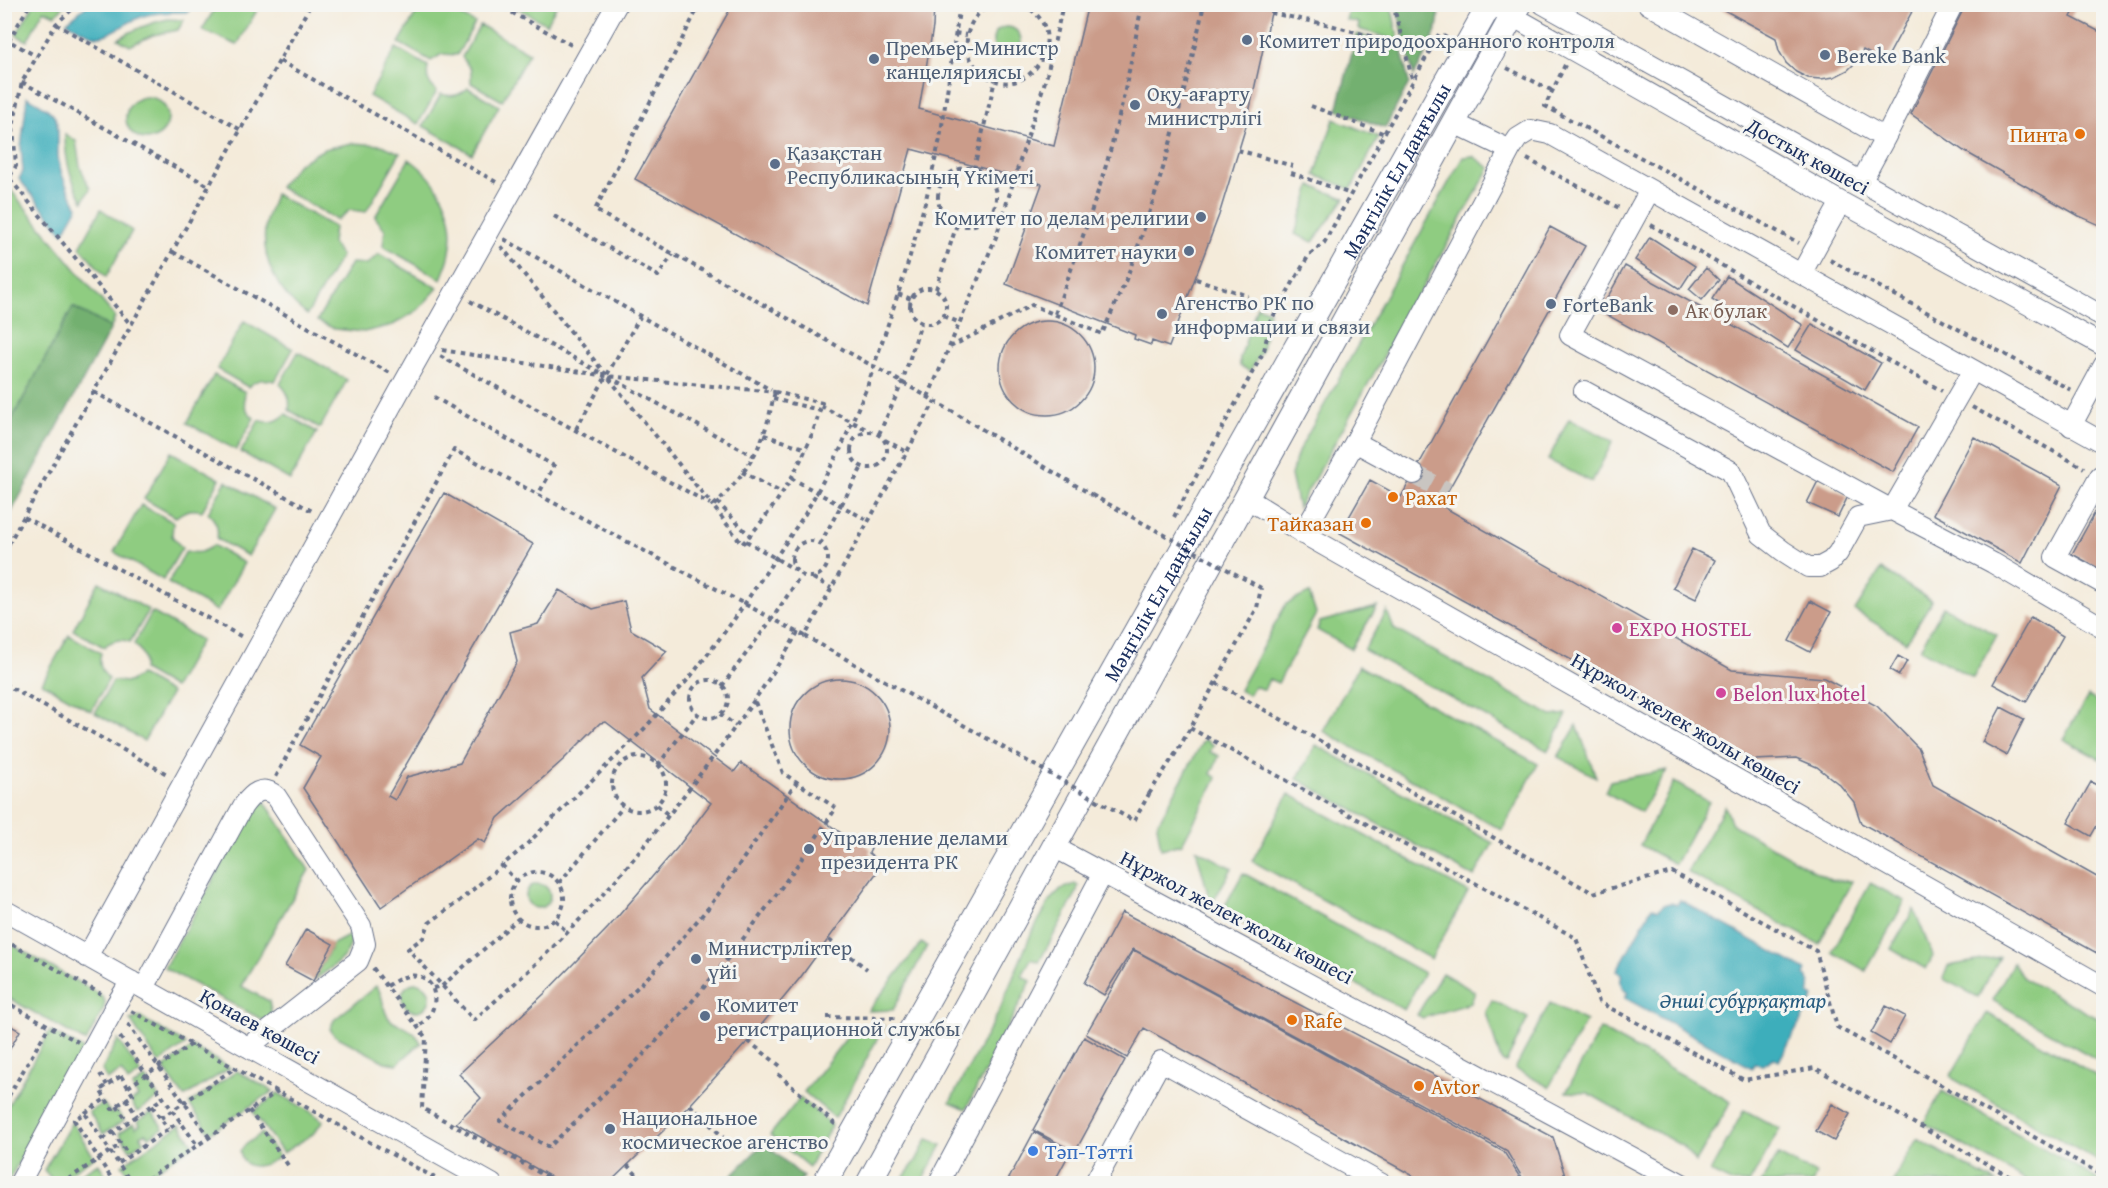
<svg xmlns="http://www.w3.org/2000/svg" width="2108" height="1188" viewBox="0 0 2108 1188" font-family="'Gentium Book Plus',serif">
	<rect width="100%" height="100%" fill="#f6f6f2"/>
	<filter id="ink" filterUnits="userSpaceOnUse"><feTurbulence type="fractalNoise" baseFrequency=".0167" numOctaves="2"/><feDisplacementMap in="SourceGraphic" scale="12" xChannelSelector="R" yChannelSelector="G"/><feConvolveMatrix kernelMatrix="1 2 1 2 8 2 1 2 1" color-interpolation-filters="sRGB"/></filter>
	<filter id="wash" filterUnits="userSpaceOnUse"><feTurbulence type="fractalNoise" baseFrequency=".008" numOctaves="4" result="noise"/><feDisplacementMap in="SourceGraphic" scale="24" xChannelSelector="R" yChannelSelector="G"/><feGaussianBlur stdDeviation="1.35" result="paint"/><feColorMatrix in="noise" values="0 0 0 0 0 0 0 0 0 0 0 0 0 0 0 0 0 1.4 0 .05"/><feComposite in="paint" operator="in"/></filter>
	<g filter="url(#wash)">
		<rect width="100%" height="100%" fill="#f4ebda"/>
		<path fill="#8fcc81" stroke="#557e70" stroke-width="1.5" d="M34,4L65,5L55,15L44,10L27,41L16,35Z
			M217,5H260L237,45L202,30Z
			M421,5H442L475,23L457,55L442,54L431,61L399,43Z
			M512,5H557L546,24Z
			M1350,5H1391L1399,41L1358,29L1359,23L1346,20Z
			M168,19L184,20L178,30L153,35L130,46L118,39C134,29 149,23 168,19Z
			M480,25L529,53L502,101L471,83V70L462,57Z
			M993 41a14 14 0 1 1 28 0a14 14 0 1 1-28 0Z
			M396,48L428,66C426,77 428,84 437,91L418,124L369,96Z
			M468,88L499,106L472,154L423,126L441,94C452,97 459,96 468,88Z
			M126 118a21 21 0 1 1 42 0a21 21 0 1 1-42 0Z
			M1334,119L1379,137L1351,189L1315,175Z
			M65,134L76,141L80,166L90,189L83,201C70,179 65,160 65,134Z
			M352,143L382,145L400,153L366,212L350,210L337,220L279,187L298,164L324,149Z
			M1473,156L1490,168L1298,508L1291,475L1298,452L1463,157Z
			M409,159C439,180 458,215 450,252C449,261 444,271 441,279L383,246L385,230L375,217Z
			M5,183L115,317L111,328L73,307L5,432Z
			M1311,186L1345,198L1313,242L1295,234Z
			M275,194L334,227L332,243L341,256L307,315C278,293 259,259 266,221C268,212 273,203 275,194Z
			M101,209L132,231L106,277L80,247Z
			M379,254L438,288L418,310L393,325L364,332L335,329L317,321L351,263L367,264Z
			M1257,306L1269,311L1262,350L1250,371L1240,366V358Z
			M244,321L293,349L275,381C264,378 257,379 248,387L217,369Z
			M298,352L347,380L320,428L289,410C291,399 288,392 280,384Z
			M214,375L245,392C243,404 245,410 254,418L236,450L187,423Z
			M286,414L317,432L290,480L241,452L259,420C270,424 277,422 286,414Z
			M1569,419L1613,441L1592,482L1548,460Z
			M171,452L220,479L202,511C191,508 185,510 176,517L144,499Z
			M226,481L275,509L248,556L217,539C219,527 216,521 208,513Z
			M141,505L173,522L172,536L182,548L163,580L114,552Z
			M213,545L244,563L217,611L168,583L186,551C197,554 204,553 213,545Z
			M1881,569L1932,601L1906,642L1855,611Z
			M99,582L149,610L130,642C120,638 112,640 104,647L73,630Z
			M1309,593L1316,614L1278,683L1269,679L1264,690L1254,686L1249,695L1239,690L1286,604Z
			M1377,607L1351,649L1317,630L1320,622Z
			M1943,607L1997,635L1973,678L1920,649Z
			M1387,611L1394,629L1552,716L1567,714L1548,751L1364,650Z
			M152,612L201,640L174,688L143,670C145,659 143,652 134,644Z
			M69,635L101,653C98,664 101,671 109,679L91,711L42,683Z
			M1359,666L1538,764L1502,830L1323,731Z
			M140,675L171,693L144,741L95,713L113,681L129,682Z
			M2088,696L2103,705V761L2063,739Z
			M1577,725L1596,777L1558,757Z
			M1204,739L1214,745L1210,752L1219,756L1211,774L1217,778L1182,844L1161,849L1157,825Z
			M1316,745L1493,843L1474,877L1297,779Z
			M1667,770L1641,812L1605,792L1610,781Z
			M1674,782L1709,802L1675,864L1640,845Z
			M1289,794L1468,892L1431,959L1252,861Z
			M265,802L309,870L241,986L269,1001L272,1016L265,1021L164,968L256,804Z
			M1725,806L1732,824L1830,880L1852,881L1819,944L1687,872Z
			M1196,849L1232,868L1211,905Z
			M1243,873L1424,973L1404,1010L1222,911Z
			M1870,883L1905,901L1866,971L1832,952Z
			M526 896a12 12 0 1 1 24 0a12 12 0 1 1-24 0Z
			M1075,884L1078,886L1076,894L1039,962L1031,959L1022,976L1031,981L966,1109L950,1102L1000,1009L1031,934L1051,899L1061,889Z
			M1914,909L1933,956L1926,969L1891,949Z
			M352,934C352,958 330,968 313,981L333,944Z
			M7,942L101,995L105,1001L104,1008L86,1042L5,996L4,947Z
			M921,943L927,946L893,1010L868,1011Z
			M2000,957L1978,997L1943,979L1948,966Z
			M2013,963L2023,978L2103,1021V1063L1992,1000Z
			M1442,973L1475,992L1471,1003L1423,1018L1417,1015Z
			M402 997a14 14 0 1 1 28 0a14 14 0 1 1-28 0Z
			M376,986C385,996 381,1006 388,1017C394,1026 405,1025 412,1032C416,1034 419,1039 421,1043L397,1064L385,1062L334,1035L330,1029L334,1020Z
			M1492,1000L1528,1018L1506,1063L1501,1061L1486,1012Z
			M1550,1003L1586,1021L1549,1087L1515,1069Z
			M1987,1013L2103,1079V1164L1950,1077Z
			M140,1017L186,1044L159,1063L130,1020Z
			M884,1026L835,1118L804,1092L855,1027Z
			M1600,1029L1731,1102L1696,1162L1682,1146L1588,1093L1566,1092Z
			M50,1031L83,1049L7,1183L5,1184V1111Z
			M118,1040L141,1073L128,1082L121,1071L107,1080L102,1070Z
			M193,1047L230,1068L184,1097L163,1068Z
			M237,1071L273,1091L210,1133L189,1104Z
			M145,1078L159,1098L137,1112L131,1102L138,1097L132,1087Z
			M1942,1091L2103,1182V1183H2030L1924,1123Z
			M278,1093L313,1113L323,1121L313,1134L283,1153L253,1112Z
			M800,1098L832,1125L809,1167L770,1135Z
			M103,1103L111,1114L117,1111L124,1121L103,1134L89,1112Z
			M1744,1110L1780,1129L1749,1183H1733L1710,1172Z
			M152,1112L163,1128L149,1137L146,1133L141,1136L144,1141L130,1150L119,1133L133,1124L136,1128L140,1125L138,1121Z
			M72,1122L94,1157L55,1183L44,1170Z
			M180,1125L194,1145L135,1183L122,1165Z
			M262,1133L279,1157C267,1165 243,1175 240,1151L244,1146Z
			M927,1139L942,1145L921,1183H899L916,1161Z
			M1917,1139L1997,1183H1892Z
			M1778,1155L1816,1174L1812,1183H1761Z
			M98,1163L111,1183H66Z"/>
		<path fill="#73b06f" stroke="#477066" stroke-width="1.5" d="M1396,5H1435C1448,21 1422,59 1414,76Z
			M1357,34L1401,47L1409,83L1385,128L1337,110Z
			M73,307L111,328L5,524V432Z
			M764,1143L803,1177L799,1183H724Z"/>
		<path fill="#3eaebb" stroke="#2c6e8c" stroke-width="1.5" d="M89,4H193V5L188,12C172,12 156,12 141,17C128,21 109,37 98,36C87,35 76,27 67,22Z
			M27,97C36,102 48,107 54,116C61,126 56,150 59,163C62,179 70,194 78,207L63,233L19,179L23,171L21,148Z
			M1680,900L1806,970L1804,975C1810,980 1812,986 1809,994L1814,997L1779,1061L1774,1058L1763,1065L1754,1064L1752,1068L1625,998L1628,993C1621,989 1619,981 1622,974L1617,971L1652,907L1658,910C1663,904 1669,901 1677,905Z"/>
		<g id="blocks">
			<path fill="#cb9c8a" d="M733,4H934L933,27L919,109L1054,146L1088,4H1273L1246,126L1219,215L1169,347L1152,341L1151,345L1134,339L1135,335L1006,284L1042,184L911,149L867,306L635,179Z
				M1713,4H1916L1885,62L1863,50L1856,62L1848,70L1834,77L1821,79L1808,78L1796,72L1786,63L1779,51L1776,38Z
				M1966,4H2078L2071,17L2104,34V227L2079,216L1964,151L1911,114Z
				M1550,227L1585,246L1440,505L1732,670L1824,678L1877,706L1919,749L1933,785L2104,881V957L1861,823L1854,802L1840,785L1817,767L1796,758L1754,760L1340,533L1370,480L1401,497Z
				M1650,237L1695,266L1680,289L1635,260Z
				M1625,266L1918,427L1893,472L1600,311Z
				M1706,268L1719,280L1702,300L1689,289Z
				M1727,276L1803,325L1788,348L1712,299Z
				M1000 368a47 47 0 1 1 94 0a47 47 0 1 1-94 0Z
				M1812,324L1881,363L1865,390L1796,350Z
				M1974,437L2062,485L2022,563L1933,514Z
				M1818,481L1848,496L1838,517L1807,503Z
				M444,493L533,544L388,796L395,800L407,777L460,763L517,662L510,632L538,624L559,590L593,609L624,601L631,630L667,651L642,678L650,709L734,772L741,763L854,842L857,839L871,849L869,853L883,864L800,978L748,1041L690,1105L608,1184H544L551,1177L456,1123L481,1098L459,1074L544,994L608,928L677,848L711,803L606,722L600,723L563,760L498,818L485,843L478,839L381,907L303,788L321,757L300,745Z
				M2097,509L2104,512V571L2072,554Z
				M1692,549L1715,560L1696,599L1673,588Z
				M1810,601L1831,612L1810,652L1789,641Z
				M2031,617L2063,636L2026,702L1993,684Z
				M1898,656L1907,661L1899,675L1890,670Z
				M790 729a50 50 0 1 1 100 0a50 50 0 1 1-100 0Z
				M2001,707L2024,719L2006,755L1982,742Z
				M2091,782L2104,789V813L2091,836L2068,823Z
				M1122,912L1553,1137L1565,1176L1571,1184H1526L1506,1150L1133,949L1104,995L1084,983Z
				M306,929L333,944L313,981L285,966Z
				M1134,950L1504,1152L1524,1184H1428L1144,1028L1127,1058L1086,1034Z
				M1886,1006L1905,1016L1890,1044L1871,1033Z
				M4,1022L20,1031L4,1059Z
				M1084,1037L1125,1060L1075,1152L1033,1130Z
				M1832,1104L1850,1114L1834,1141L1816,1131Z
				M1034,1132L1070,1152L1053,1184H1006Z"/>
		</g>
	</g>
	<g filter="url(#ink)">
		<use href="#blocks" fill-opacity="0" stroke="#677189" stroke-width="1.5"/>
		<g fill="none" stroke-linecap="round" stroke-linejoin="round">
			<path stroke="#c9c5c1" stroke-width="20" stroke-dasharray="20 10" stroke-linecap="butt" d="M1414,474L1447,492"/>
			<defs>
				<path id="minor" d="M1491,4L1841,202L2104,346
					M1543,4L2104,317
					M1648,4L1885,138L1861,182
					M1885,138L1953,4
					M1510,150L1518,138L1531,130L1550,134L2104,443
					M1650,190L1570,335L1892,510L1973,370
					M1801,274L1841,202
					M1584,391L1731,471L1761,534L1783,551L1808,567H1820L1831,561L1838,553L1858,517L1892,510L1993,563L2104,628
					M2071,426L2104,365
					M1355,442L1414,474
					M2100,476L2055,557L2104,584
					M1246,498L1311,538L2104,987
					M1303,534L1355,442L1510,150L1454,123
					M1054,847L1682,1184
					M4,910L492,1184
					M87,957L405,381L617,4
					M144,988L243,806C252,794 262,784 276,796L361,926L365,944L358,961L248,1047
					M19,1184L117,1003L131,981
					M938,1184L1103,873
					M1094,1184L1161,1061L1382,1184"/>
				<g id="major">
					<path id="s1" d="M824,1184L1490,4"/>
					<path d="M868,1184L1519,4"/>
				</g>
			</defs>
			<use href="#minor" stroke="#677189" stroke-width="22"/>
			<use href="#major" stroke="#677189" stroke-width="26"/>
			<path stroke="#677189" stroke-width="4" stroke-dasharray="4.5 4.5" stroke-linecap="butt" d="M78,4L56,24L22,82L13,127L16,166L9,178L131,325
				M496,4L575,47
				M700,4L595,210L928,397L1092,495
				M993,4C978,11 968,23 967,40C965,52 972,64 981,72C1026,112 1080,28 1020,4
				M1393,4L1413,82
				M1271,13L1330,25L1403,45
				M56,24L241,130
				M955,33L967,35
				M4,38L36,56
				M4,49L30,4
				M280,61L496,182
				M1565,65L1545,106L1799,243
				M1507,68L1551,90
				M22,82L209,186
				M1311,106L1385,134
				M1238,150L1293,166
				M1527,159L1621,209
				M938 197a29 29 0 1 1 58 0a29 29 0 1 1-58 0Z
				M974,169L995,80
				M1291,173L1351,194
				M554,216L658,276L673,254
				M1651,225L1942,391
				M504,239L771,390
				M501,246L713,506
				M173,252L390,373
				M1830,260L2071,390
				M1196,279L1248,296
				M910 306a18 18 0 1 1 36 0a18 18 0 1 1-36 0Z
				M936,289L957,224
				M898,294L911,299
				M470,301L603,374
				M1055,314C1073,264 1092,213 1107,162C1122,110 1132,57 1142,4
				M944,316L960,323
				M950,347L1032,305L1102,334C1112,311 1123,289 1131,266C1162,181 1185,93 1204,4
				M442,350L607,376L775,392
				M440,356L710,504
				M609,377L754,456
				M94,392L312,511
				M775,392L822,403C808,456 780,504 742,544L713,506C734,487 755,460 764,433C769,420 771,406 775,392Z
				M434,397L554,466L538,495
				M928,397L996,237L1047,75L1063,4
				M773,399L820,410
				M821,406L870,431
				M1972,407L2084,468
				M576,429L640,317
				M851 450a18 18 0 1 1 36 0a18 18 0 1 1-36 0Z
				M879,434L902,383L921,323
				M764,435L807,449
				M885,440L907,452
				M742,472L782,493
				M791,478L869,521
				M717,502L750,536
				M24,517L244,638
				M1174,517L1264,351L1270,322L1309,255L1324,243L1439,34L1449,39
				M792 559a18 18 0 1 1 36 0a18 18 0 1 1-36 0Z
				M746,541L794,569
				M820,544L862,467
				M4,552L311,4
				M813,578L831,588
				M798,632C773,675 745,714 716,753C674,809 631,865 583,916C549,953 511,987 474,1020L408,949L424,937L429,923L458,902L523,848L644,729L691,676L733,621L805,514L841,448L867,387L906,270L926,199L940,139L960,4
				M690 699a19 19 0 1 1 38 0a19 19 0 1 1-38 0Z
				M1216,683L1593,893L1672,872L1816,951L1837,1027L2104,1176
				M4,684L167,774
				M722,686L772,619L801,575
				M755,702L783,773L836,808C780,893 714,982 643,1055C612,1086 580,1117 549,1147L500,1121L651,974L710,906L797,782
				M720,714L736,726
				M1190,728L1576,938L1599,1002L1744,1080L1815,1068L2023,1184
				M612 784a27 27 0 1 1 54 0a27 27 0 1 1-54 0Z
				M658,765L697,714
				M276,777L294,742L454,450L805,636L935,401
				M1149,794L1179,748L1257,608L1261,588
				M657,805L668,815
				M502,865L516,881
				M510 899a27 27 0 1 1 54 0a27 27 0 1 1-54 0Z
				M559,883L623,807
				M555,920L567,932
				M4,940L101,994
				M829,940L867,969
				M373,968L426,1038L422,1108L560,1184
				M387,986C392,983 398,979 404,977C437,967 446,1011 417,1027
				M433,988L442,986L519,918
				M4,1001L78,1042
				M131,1011L446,1184
				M827,1017L896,1018
				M128,1024L209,1137
				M120,1037L197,1145
				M748,1041L783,1068
				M100,1074L107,1085
				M778,1074L836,1125
				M121,1076L133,1095L112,1109L100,1090Z
				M128,1087L192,1044
				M126,1099L137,1116
				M4,1104L49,1026
				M690,1105L723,1137
				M117,1106L128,1122
				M152,1106L168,1129
				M249,1110L290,1168
				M85,1113L105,1099
				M161,1118L235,1068
				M113,1132L129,1156
				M103,1139L163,1098
				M119,1163L180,1121
				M627,1165L646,1184
				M61,1184L121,1144
				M115,1184L74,1120L85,1113L132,1184
				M140,1184L278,1091"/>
			<use href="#minor" stroke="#fff" stroke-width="20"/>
			<use href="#major" stroke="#fff" stroke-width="24"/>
			<path stroke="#677189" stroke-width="4" stroke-dasharray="4.5 4.5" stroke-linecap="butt" d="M1092,495L1261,588
				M805,636L1134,821L1149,794"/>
		</g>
	</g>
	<g fill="#5c6f8a" stroke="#f6f6f2" stroke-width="2">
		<circle cx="1247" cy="40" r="6"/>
		<circle cx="1825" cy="55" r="6"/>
		<circle cx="874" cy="59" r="6"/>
		<circle cx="1135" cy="105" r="6"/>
		<circle cx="775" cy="164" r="6"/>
		<circle cx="1201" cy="217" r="6"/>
		<circle cx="1189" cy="251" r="6"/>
		<circle cx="1551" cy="304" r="6"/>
		<circle cx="1162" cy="314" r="6"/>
		<circle cx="809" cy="849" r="6"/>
		<circle cx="696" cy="959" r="6"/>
		<circle cx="705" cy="1016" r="6"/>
		<circle cx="610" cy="1129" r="6"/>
	</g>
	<g fill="#e8710a" stroke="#f6f6f2" stroke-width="2">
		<circle cx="2080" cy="134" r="6"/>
		<circle cx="1393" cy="497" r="6"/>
		<circle cx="1366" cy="523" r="6"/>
		<circle cx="1292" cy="1020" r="6"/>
		<circle cx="1419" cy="1086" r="6"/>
	</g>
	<circle fill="#8d6e63" stroke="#f6f6f2" stroke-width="2" cx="1673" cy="310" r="6"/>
	<g fill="#d1479c" stroke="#f6f6f2" stroke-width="2">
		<circle cx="1617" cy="628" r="6"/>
		<circle cx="1721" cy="693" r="6"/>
	</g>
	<circle fill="#3f7fe0" stroke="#f6f6f2" stroke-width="2" cx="1033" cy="1151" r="6"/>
	<g text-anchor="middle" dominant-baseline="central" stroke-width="6" stroke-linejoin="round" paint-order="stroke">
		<g font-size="21" fill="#4e5e75" stroke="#f6f6f2" text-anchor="start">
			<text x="1259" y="40">Комитет природоохранного контроля</text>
			<text x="886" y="47">Премьер-Министр<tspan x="886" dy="24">канцеляриясы</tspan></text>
			<text x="1837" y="55">Bereke Bank</text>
			<text x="1147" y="93">Оқу-ағарту<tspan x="1147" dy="24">министрлігі</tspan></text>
			<text x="787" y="152">Қазақстан<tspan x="787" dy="24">Республикасының Үкіметі</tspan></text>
			<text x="1189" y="217" text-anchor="end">Комитет по делам религии</text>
			<text x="1177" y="251" text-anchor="end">Комитет науки</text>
			<text x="1174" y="302">Агенство РК по<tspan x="1174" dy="24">информации и связи</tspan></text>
			<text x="1563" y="304">ForteBank</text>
			<text x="821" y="837">Управление делами<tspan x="821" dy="24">президента РК</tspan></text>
			<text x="708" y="947">Министрліктер<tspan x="708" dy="24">үйі</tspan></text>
			<text x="717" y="1004">Комитет<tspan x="717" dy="24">регистрационной службы</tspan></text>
			<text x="622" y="1117">Национальное<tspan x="622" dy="24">космическое агенство</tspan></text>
		</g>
		<g font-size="21" fill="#c56008" stroke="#f6f6f2" text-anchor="start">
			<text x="2068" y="134" text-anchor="end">Пинта</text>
			<text x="1405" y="497">Рахат</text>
			<text x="1354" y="523" text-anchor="end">Тайказан</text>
			<text x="1304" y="1020">Rafe</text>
			<text x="1431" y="1086">Avtor</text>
		</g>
		<g font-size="21" fill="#1b2f5e" stroke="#f6f6f2">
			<text transform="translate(1808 156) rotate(29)">Достық көшесі</text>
			<text stroke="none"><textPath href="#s1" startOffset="1164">Мәңгілік Ел даңғылы</textPath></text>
			<text stroke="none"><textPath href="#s1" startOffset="678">Мәңгілік Ел даңғылы</textPath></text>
			<text transform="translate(1686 723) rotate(30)">Нұржол желек жолы көшесі</text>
			<text transform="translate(1237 917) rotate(28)">Нұржол желек жолы көшесі</text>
			<text transform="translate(260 1026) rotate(29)">Қонаев көшесі</text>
		</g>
		<g font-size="21" fill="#785e54" stroke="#f6f6f2" text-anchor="start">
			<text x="1685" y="310">Ак булак</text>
		</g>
		<g font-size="21" fill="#b23c85" stroke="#f6f6f2" text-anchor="start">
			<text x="1629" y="628">EXPO HOSTEL</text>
			<text x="1733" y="693">Belon lux hotel</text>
		</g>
		<g font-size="21" fill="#366cbe" stroke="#f6f6f2" text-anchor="start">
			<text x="1045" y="1151">Тәп-Тәтті</text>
		</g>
		<g font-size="22" font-style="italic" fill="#275b7f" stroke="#f6f6f2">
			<text x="1743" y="1000">Әнші субұрқақтар</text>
		</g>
	</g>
	<rect width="2108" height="1188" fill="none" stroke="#f6f6f2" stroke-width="24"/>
</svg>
